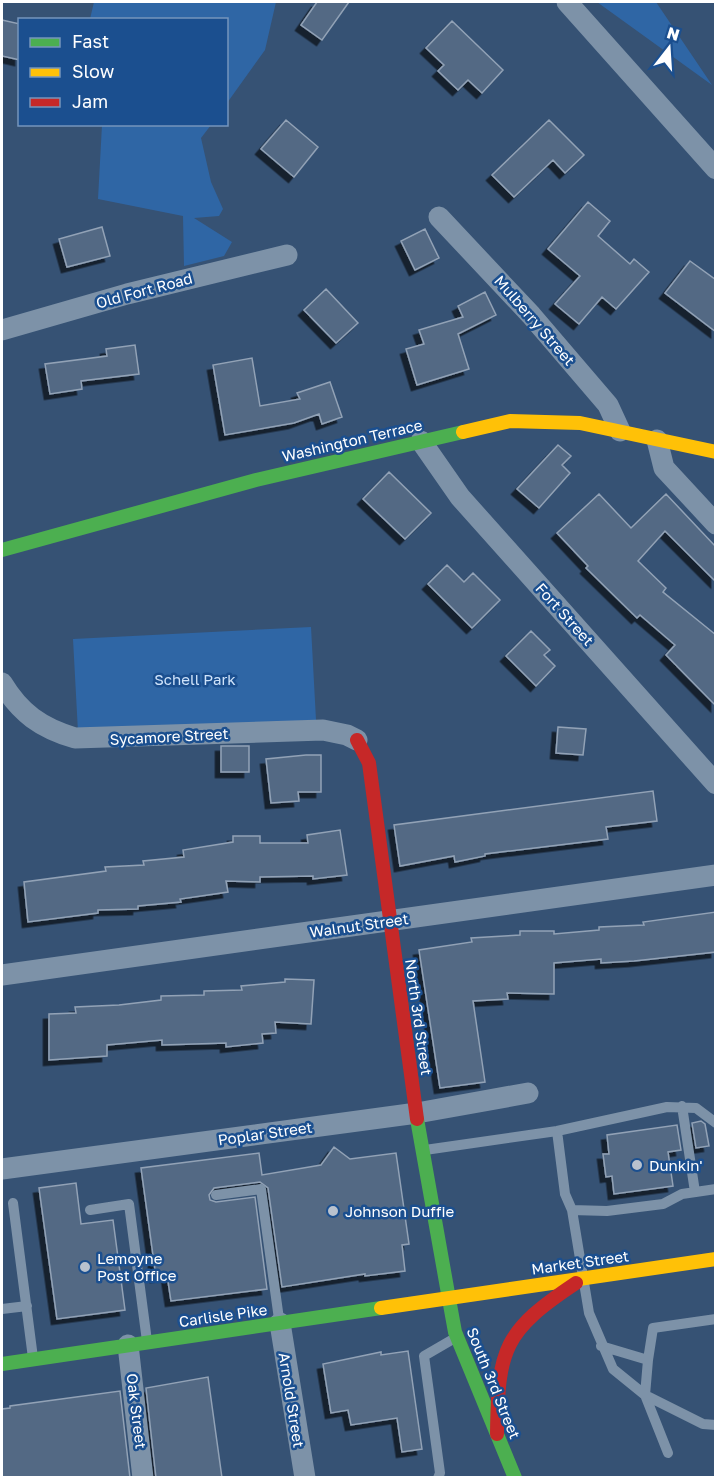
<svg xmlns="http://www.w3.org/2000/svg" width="717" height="1479" viewBox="0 0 717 1479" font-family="'Golos Text',sans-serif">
	<defs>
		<filter id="shadow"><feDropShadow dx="-5.5" dy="5.5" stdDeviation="0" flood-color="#0009"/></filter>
	</defs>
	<rect width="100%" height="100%" fill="#365274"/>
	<path fill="#2f66a5" d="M94,2H276L265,50L227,103L226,20L90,19Z
		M597,2H656L712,85Z
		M102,125H211L201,138L211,182L223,209L219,216L194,218L232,242L224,256L184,266L183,216L98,199Z
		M311,627L316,720L78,732L73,639Z"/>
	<path fill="#526984" stroke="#92a2b6" stroke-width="1.5" filter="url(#shadow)" d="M317,2H349L322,40L301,25Z
		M2,20L20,24V60L2,56Z
		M452,21L503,70L482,93L468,80L458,90L438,71L444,65L426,48Z
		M286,120L318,147L294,177L261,149Z
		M549,120L584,155L565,173L553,160L514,197L492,175Z
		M588,202L610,221L598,236L630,264L634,259L649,272L616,309L602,297L579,324L555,304L580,276L548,249Z
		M102,227L110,256L67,267L59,239Z
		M425,229L439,258L415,270L401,241Z
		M690,261L716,280V332L665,293Z
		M326,289L358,323L336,343L304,310Z
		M485,292L496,315L458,334L469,369L417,385L406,349L424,344L419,330L463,317L458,306Z
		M135,345L139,374L81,381L82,389L50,394L45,364L107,356L106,349Z
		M252,358L260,406L300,399L297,393L330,382L342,417L322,424L319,414L294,423L225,435L213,365Z
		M558,445L571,456L562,465L570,473L539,508L517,489Z
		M389,472L431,513L405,539L363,499Z
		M599,494L631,528L666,494L716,547V582L665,531L638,561L666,588L663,592L716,635V706L666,655L675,645L640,615L637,618L586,568L588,566L557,533Z
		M447,565L464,582L473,573L500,600L472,628L428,584Z
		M531,631L550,650L544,655L555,666L536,686L506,656Z
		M558,727L586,729L583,755L556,753Z
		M221,746H249V772H221Z
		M306,755H321V792H298L299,801L271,803L266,759Z
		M653,791L657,821L606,827L608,839L485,854V856L455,862L454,856L400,866L394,825Z
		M340,830L347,875L313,879V876L260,877V882L226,881L228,892L180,899L181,902L138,906V909L98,910V913L28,922L24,882L106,871L105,867L144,865L143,861L184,857L183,850L233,842V836H260V843H308L307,835Z
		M716,912V952L634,961L601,963V959L554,963V994L507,993L508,999L473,1001L485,1082L440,1088L419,950L472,942L471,938L520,935V931H554V934L599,930V927L644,925L643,922Z
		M285,979L314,980L311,1024L275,1022L276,1033L262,1034L263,1043L226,1047V1043L162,1045V1040L107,1045V1056L49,1060V1014L76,1013L75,1007L119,1005L161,1000V996L204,995V991L242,990L241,986L285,982Z
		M701,1121L705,1124L709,1146L696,1148L692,1123Z
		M677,1125L681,1150L668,1152L673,1186L614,1194L612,1176L606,1177L603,1154H609L607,1135Z
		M334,1147L350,1159L396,1153L409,1244L402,1245L405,1271L365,1276V1274L282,1287L268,1188L260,1182L214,1188L209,1195L210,1200L216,1202L255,1197L267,1289L171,1301L167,1275L156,1277L141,1168L259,1153L262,1175L321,1165Z
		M76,1183L81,1224L113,1220L125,1310L57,1319L39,1188Z
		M408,1351L422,1449L402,1452L397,1418L351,1425L348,1410L331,1413L323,1364L381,1352V1355Z
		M208,1377L222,1478H156L146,1388Z
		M120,1391L130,1478H2V1409L10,1408V1406Z"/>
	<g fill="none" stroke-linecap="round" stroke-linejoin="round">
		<path stroke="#7d92a8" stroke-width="10" d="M682,1106L695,1192
			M557,1131L565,1194L572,1210L589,1313L613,1369L645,1395L668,1453
			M425,1150L557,1131L667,1107L696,1108L716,1123
			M216,1195L261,1189L279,1319
			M13,1203L33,1358
			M90,1210L129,1204L147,1341
			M572,1210L607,1211L663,1204L682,1194L716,1189
			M2,1309L27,1306
			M601,1346L648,1360L653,1328L716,1319
			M648,1360L645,1395L703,1424L716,1425
			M438,1478L440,1473L424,1356L455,1338"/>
		<path stroke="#7d92a8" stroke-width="21" d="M567,2L716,169
			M439,217L531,315L608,405L620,431
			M2,330L127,294L287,255
			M657,440L664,468L716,524
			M421,441L460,497L716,784
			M2,683C20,713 41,728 75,738L323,730L347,735L357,740
			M2,975L716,875
			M2,1169L417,1113L528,1093
			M280,1323L305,1478
			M128,1345L143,1478"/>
		<path stroke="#4caf50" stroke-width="14" d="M2,550L256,480L463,432
			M417,1119L449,1299
			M449,1299L455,1332L515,1478
			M2,1364L381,1308"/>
		<path stroke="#ffc107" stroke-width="14" d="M463,432L510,421L580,423L716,452
			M381,1308L716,1259"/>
		<path stroke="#c62828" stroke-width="14" d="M357,740L369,763L417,1119
			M497,1434C498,1348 504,1331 576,1283"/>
	</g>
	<g fill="#b9c2ce" stroke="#1b4f8f" stroke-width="2">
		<circle cx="637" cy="1165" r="6"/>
		<circle cx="333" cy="1211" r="6"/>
		<circle cx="85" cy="1267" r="6"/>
	</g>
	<g text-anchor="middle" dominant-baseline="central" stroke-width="5" stroke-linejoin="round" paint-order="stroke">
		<g font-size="15" fill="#fff" stroke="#1b4f8f">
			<text transform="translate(144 290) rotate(-15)">Old Fort Road</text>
			<text transform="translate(535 320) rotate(49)">Mulberry Street</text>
			<text transform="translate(352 440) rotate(-13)">Washington Terrace</text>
			<text transform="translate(565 614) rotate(48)">Fort Street</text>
			<text transform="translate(169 736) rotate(-3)">Sycamore Street</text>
			<text transform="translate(359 925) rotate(-8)">Walnut Street</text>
			<text transform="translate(419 1017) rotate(82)">North 3rd Street</text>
			<text transform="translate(265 1133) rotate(-8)">Poplar Street</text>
			<text transform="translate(580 1262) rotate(-8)">Market Street</text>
			<text transform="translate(223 1315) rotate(-8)">Carlisle Pike</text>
			<text transform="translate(494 1383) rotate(68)">South 3rd Street</text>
			<text transform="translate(292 1400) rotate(81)">Arnold Street</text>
			<text transform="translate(137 1411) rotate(83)">Oak Street</text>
		</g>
		<g font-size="15" fill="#cfe3fa" stroke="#1b4f8f">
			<text x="195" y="679">Schell Park</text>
		</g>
		<g font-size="15" fill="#fff" stroke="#1b4f8f" text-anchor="start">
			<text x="649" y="1165">Dunkin'</text>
			<text x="345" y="1211">Johnson Duffie</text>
			<text x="97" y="1258">Lemoyne<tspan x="97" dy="17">Post Office</tspan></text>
		</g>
	</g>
	<rect width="717" height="1479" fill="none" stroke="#ffffff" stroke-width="6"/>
	<rect x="18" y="18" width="210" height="108" fill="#1b4f8f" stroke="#7695bc" stroke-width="1.5"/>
	<rect x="30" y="38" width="30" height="9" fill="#4caf50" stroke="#7695bc" stroke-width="1.5"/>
	<text x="72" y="48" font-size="18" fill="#ffffff">Fast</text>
	<rect x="30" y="68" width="30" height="9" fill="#ffc107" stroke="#7695bc" stroke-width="1.5"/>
	<text x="72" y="78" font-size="18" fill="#ffffff">Slow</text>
	<rect x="30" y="98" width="30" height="9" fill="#c62828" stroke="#7695bc" stroke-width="1.5"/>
	<text x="72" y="108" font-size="18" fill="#ffffff">Jam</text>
	<g transform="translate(669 48) rotate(17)" stroke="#1b4f8f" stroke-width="4.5" paint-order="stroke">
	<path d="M0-4.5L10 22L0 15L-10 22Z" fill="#ffffff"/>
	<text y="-9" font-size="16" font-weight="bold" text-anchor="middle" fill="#ffffff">N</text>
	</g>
</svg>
